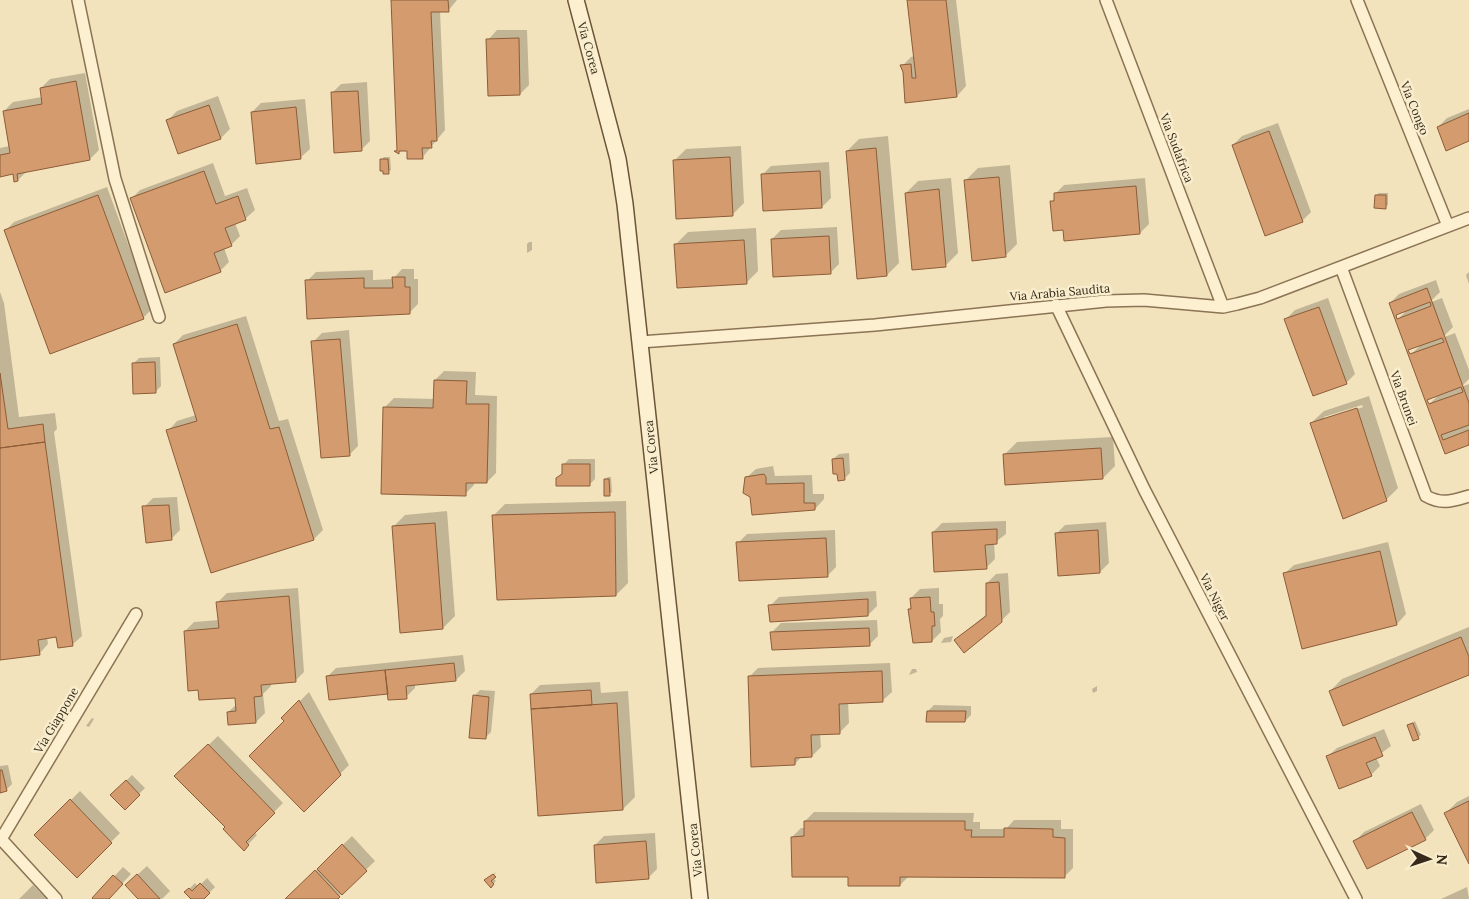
<svg xmlns="http://www.w3.org/2000/svg" width="1469" height="899" viewBox="0 0 1469 899" font-family="Lora,serif">
	<rect width="100%" height="100%" fill="#f2e3bc"/>
	<path fill="#0003" fill-rule="evenodd" d="M392,0H457L448,11H440L445,130L422,158L408,149L399,152L395,151L399,147Z
		M909,0H956L966,86L957,96L906,101L902,66L911,57L915,56Z
		M497,30H527L529,85L520,94L488,40Z
		M85,73L99,150L90,159L27,171L18,180L14,173L0,176V148L10,146L4,111L13,102L42,97L41,88L50,79Z
		M367,82L370,141L361,150L332,93L341,84Z
		M218,96L230,129L221,138L179,153L168,120L177,111Z
		M305,99L310,149L300,158L252,112L261,103Z
		M1469,109V140L1438,127L1447,118Z
		M1278,123L1311,212L1302,221L1233,145L1242,136Z
		M888,136L899,263L887,275L847,151L859,139Z
		M741,146L744,203L732,215L674,161L686,149Z
		M384,157H390L391,170L388,172L381,160Z
		M829,162L831,198L822,207L762,175L771,166Z
		M213,163L225,196L247,188L255,210L245,219L235,223L240,236L231,245L224,248L229,262L220,271L131,199L140,190Z
		M1010,165L1017,244L1005,256L966,180L978,168Z
		M951,178L958,253L946,265L906,193L918,181Z
		M1145,178L1149,224L1140,233L1064,228L1052,202L1055,198V194L1064,185Z
		M107,187L152,309L143,318L5,231L14,222Z
		M1379,193H1388V205L1385,207L1376,195Z
		M837,227L839,264L830,273L772,239L781,230Z
		M756,228L758,271L746,283L676,244L688,232Z
		M529,242H532V250L527,253V244Z
		M402,269H414V279H418V304L409,313L307,281L316,272L373,270V280L393,279Z
		M1469,272V284L1466,275Z
		M1436,280L1440,292L1429,303L1442,298L1453,327L1442,338L1455,333L1469,370V379L1461,387L1469,384V444L1446,452L1428,405L1440,394L1410,355L1422,344L1397,320L1408,309L1390,303L1399,294Z
		M0,292L4,303L19,417L55,413L57,429L54,432L82,636L72,645L58,636L47,637L48,644L39,654H0Z
		M1328,298L1355,374L1346,383L1286,319L1295,310Z
		M246,316L279,421L288,419L323,530L314,539L168,431L177,421L196,415L174,344L183,335Z
		M349,330L358,446L349,455L313,342L322,333Z
		M160,357L161,386L155,392L133,364L139,358Z
		M444,371L476,372L475,395L497,396L496,473L487,482H474V485L465,494L385,407L394,398L435,399V380Z
		M1369,396L1398,488L1386,500L1311,423L1324,411ZM1362,405L1363,407L1324,420V417Z
		M1113,437L1115,466L1103,478L1004,455L1017,442Z
		M849,453L850,473L844,479L838,473L833,459L839,454Z
		M569,459H595V479L589,485L560,475L563,472V465Z
		M773,466L775,476L812,475L813,494H824V499L815,509L746,478L756,469Z
		M608,477H611L612,492L609,494L605,479Z
		M177,497L180,530L171,539L144,507L153,498Z
		M626,501L628,583L616,595L493,516L505,504Z
		M447,511L455,616L443,628L393,527L405,515Z
		M1006,521V534L994,543L995,559L986,568L933,532L942,523Z
		M1106,522L1109,563L1100,572L1056,534L1065,525Z
		M835,530L836,567L827,576L738,543L747,534Z
		M1388,542L1406,614L1397,624L1303,647L1284,574L1294,565Z
		M1008,573L1010,612L1001,621L955,640L987,614V583L996,574Z
		M298,588L304,672L295,681L271,683V686L263,694L265,713L256,722L228,712L237,704L236,696L199,689L185,631L194,622L219,620L218,602L227,593Z
		M939,588V604H943V616L940,619L941,632L932,641L909,609L912,607L911,598L920,589Z
		M876,591L877,606L868,615L770,606L779,597Z
		M877,620L878,636L869,645L772,632L781,623Z
		M1469,627V673L1330,691L1342,679Z
		M953,636L951,642L941,643L944,638Z
		M463,655L465,671L456,680L415,684V688L406,697L327,677L336,668Z
		M890,663L892,692L882,701L848,702L849,723L840,732L820,733L821,747L812,756H802L795,764L749,677L758,668Z
		M912,669H916L917,672L909,675Z
		M600,682L601,693L628,691L635,797L623,809L531,694L540,685Z
		M1097,686V691L1093,693L1092,689Z
		M480,690L495,691L491,732L485,738L474,696Z
		M309,692L349,765L304,810L286,721L283,718Z
		M934,705L971,706V715L965,721L928,711Z
		M92,718L94,719L89,727L86,726Z
		M1415,721L1421,735L1414,740L1408,725Z
		M1384,729L1391,746L1376,757L1380,766L1371,775L1327,757L1337,748Z
		M218,736L283,803L254,832L257,835L244,849L227,827L176,776Z
		M8,765L12,784L6,790L0,791V766Z
		M132,775L145,788L125,808L112,795Z
		M80,791L120,833L77,876L36,835Z
		M1469,796V861L1445,814L1457,802Z
		M1421,804L1434,830L1425,839L1355,841L1364,832Z
		M814,812L974,813L973,822H980V829H1006L1014,820H1061V829H1073V868L1064,877L909,876L900,885L849,876L792,837L801,828H805V821Z
		M655,833L657,869L648,878L595,845L604,836Z
		M352,836L375,861L336,899H287Z
		M147,866L170,891L162,899H140L136,876Z
		M123,867L131,874L108,899H95L94,898Z
		M496,872L493,878L496,881L491,886L486,880Z
		M207,878L215,887L203,899H192L186,892L195,883L198,887Z
		M33,885L47,899H19Z
		M1467,887L1469,899H1441Z"/>
	<path fill="#d49c6e" stroke="#8c5c38" fill-rule="evenodd" d="M391,0H448L449,12H431L437,141H431L432,148H422L423,159H407V151H399V154L394,151H397Z
		M907,0H946L957,97L905,103L903,72L900,65L911,64L912,78H916Z
		M519,38L520,95L488,96L486,39Z
		M76,81L90,160L17,174L18,181L14,182L13,174L0,177V155L10,153L3,111L42,104L40,88Z
		M358,91L362,151L334,153L331,92Z
		M209,105L221,139L178,154L166,120Z
		M296,107L301,159L256,164L251,112Z
		M1469,113V141L1446,151L1437,127Z
		M1269,131L1303,222L1265,236L1232,145Z
		M876,148L887,276L857,279L846,151Z
		M730,157L733,216L676,219L673,160Z
		M380,159H388L389,174H383V171H380Z
		M204,171L216,204L238,196L246,220L225,228L232,246L214,253L221,272L165,293L130,198Z
		M820,171L822,208L763,211L761,174Z
		M999,177L1006,257L972,261L964,180Z
		M1136,186L1140,234L1064,241L1063,230L1053,231L1050,201H1054V193Z
		M939,189L946,267L912,270L905,193Z
		M98,195L144,319L50,354L4,230Z
		M1375,195H1386V209L1374,208Z
		M829,236L831,274L773,277L771,239Z
		M744,240L747,284L677,288L674,244Z
		M392,277H405V287H410V314L307,319L305,280L364,278V288H393Z
		M1427,288L1469,403V425L1441,435L1443,440L1469,430V445L1445,454L1389,303ZM1430,302L1431,306L1397,319L1396,315ZM1442,338L1444,342L1410,354L1408,350ZM1461,387L1463,392L1429,404L1427,400Z
		M1319,307L1347,384L1313,396L1284,319Z
		M237,324L270,429L279,427L314,540L211,573L166,430L197,421L173,344Z
		M340,339L350,456L321,458L311,341Z
		M155,362L156,393L133,394L132,363Z
		M0,373L8,429L43,424L45,442L0,448Z
		M434,380L467,381L466,404H489L487,483H466V496L381,494L383,407L433,408Z
		M1357,408L1387,501L1343,519L1310,423Z
		M45,442L73,646L58,648L56,637L38,640L40,655L0,660V448Z
		M1101,448L1103,479L1005,485L1003,454Z
		M843,458L845,480L838,481L837,474H833L832,459Z
		M562,464H590V486H556V478L562,474Z
		M764,474L766,477V484L804,483V503H815V510L752,515L750,497L743,493L745,477Z
		M604,479H609L610,496H604Z
		M169,505L172,540L146,543L142,506Z
		M615,512L616,596L497,600L492,515Z
		M435,523L443,629L400,633L392,526Z
		M997,529V544L985,545L987,569L934,572L932,532Z
		M1098,530L1100,573L1058,576L1055,533Z
		M826,538L828,577L739,581L736,542Z
		M1380,551L1397,625L1302,649L1283,573Z
		M999,582L1002,622L964,653L954,640L986,616V583Z
		M289,596L296,682L261,685L262,696L254,697L256,723L228,725L227,712L236,711L235,698L199,700L198,690L188,691L184,631L219,628L216,602Z
		M930,597L931,612H934L935,626H932V642L913,643L908,609H911L910,598Z
		M868,599V616L770,622L768,605Z
		M869,628L870,646L772,650L770,632Z
		M1461,637L1469,657V675L1343,726L1329,691Z
		M454,663L456,681L406,686L407,699L388,700L385,670Z
		M385,670L388,694L329,700L326,676Z
		M882,671L883,702L839,704L840,734L811,735L812,757L795,758V765L751,767L748,676Z
		M591,690L592,705L531,709L530,694Z
		M473,695L489,697L486,739L469,738Z
		M299,700L341,775L304,812L249,756L284,721L281,718Z
		M617,703L623,810L538,816L531,709Z
		M927,711H966L965,722H926Z
		M1413,723L1419,739L1413,741L1407,725Z
		M1375,737L1383,756L1366,763L1372,776L1339,789L1326,756Z
		M208,744L275,813L246,842L249,845L244,851L223,829L225,827L174,776Z
		M0,770H2L7,791L0,793Z
		M126,780L140,795L125,810L110,795Z
		M70,799L112,843L77,878L34,835Z
		M1469,801V864L1444,813Z
		M1412,812L1426,840L1367,869L1353,841Z
		M804,821H965V830H972L971,837H1004V828L1053,829V837L1065,838V878L900,877V886H848V877H792L791,837L804,836Z
		M646,841L649,879L596,883L594,845Z
		M342,844L367,871L342,895L317,869Z
		M315,870L340,897L338,899H285Z
		M137,874L160,899H138L125,885Z
		M493,874L496,877L491,881L494,884L491,888L484,880Z
		M113,875L123,884L109,899H93L92,898Z
		M200,883L210,893L204,899H191L184,892L189,888L192,891Z"/>
	<g fill="none" stroke-linecap="round" stroke-linejoin="round">
		<defs>
			<path id="street" d="M78,0L115,179L159,317
				M1106,0L1223,307
				M1357,0L1448,226
				M1341,267L1426,496C1442,505 1452,501 1469,496
				M1056,305L1144,489L1356,899
				M640,342L875,325L1106,301L1144,300L1223,307L1237,304L1260,298L1469,218
				M1,839L56,899
				M0,841L136,614"/>
			<path id="secondary" d="M576,0L618,159L625,204L700,899"/>
		</defs>
		<use href="#street" stroke="#8b7354" stroke-width="14"/>
		<use href="#secondary" stroke="#6c5437" stroke-width="18"/>
		<use href="#street" stroke="#fcf0d0" stroke-width="11"/>
		<use href="#secondary" stroke="#fcf0d0" stroke-width="15"/>
	</g>
	<g text-anchor="middle" dominant-baseline="central" stroke-width="5" stroke-linejoin="round" paint-order="stroke">
		<g font-size="12" fill="#382a1a" stroke="#f8edcc">
			<text transform="translate(589 48) rotate(74)">Via Corea</text>
			<text transform="translate(1415 108) rotate(68)">Via Congo</text>
			<text transform="translate(1177 148) rotate(69)">Via Sudafrica</text>
			<text transform="translate(1060 292) rotate(-5)">Via Arabia Saudita</text>
			<text transform="translate(1404 398) rotate(70)">Via Brunei</text>
			<text transform="translate(651 447) rotate(-96)">Via Corea</text>
			<text transform="translate(1215 597) rotate(63)">Via Niger</text>
			<text transform="translate(56 720) rotate(-59)">Via Giappone</text>
			<text transform="translate(695 850) rotate(-96)">Via Corea</text>
		</g>
	</g>
	<g transform="translate(1429 859) rotate(93)" stroke="#f8edcc" stroke-width="4" paint-order="stroke">
	<path d="M0-4L9 19L0 12L-9 19Z" fill="#382a1a"/>
	<text y="-8" font-size="14" font-weight="bold" text-anchor="middle" fill="#382a1a">N</text>
	</g>
</svg>
